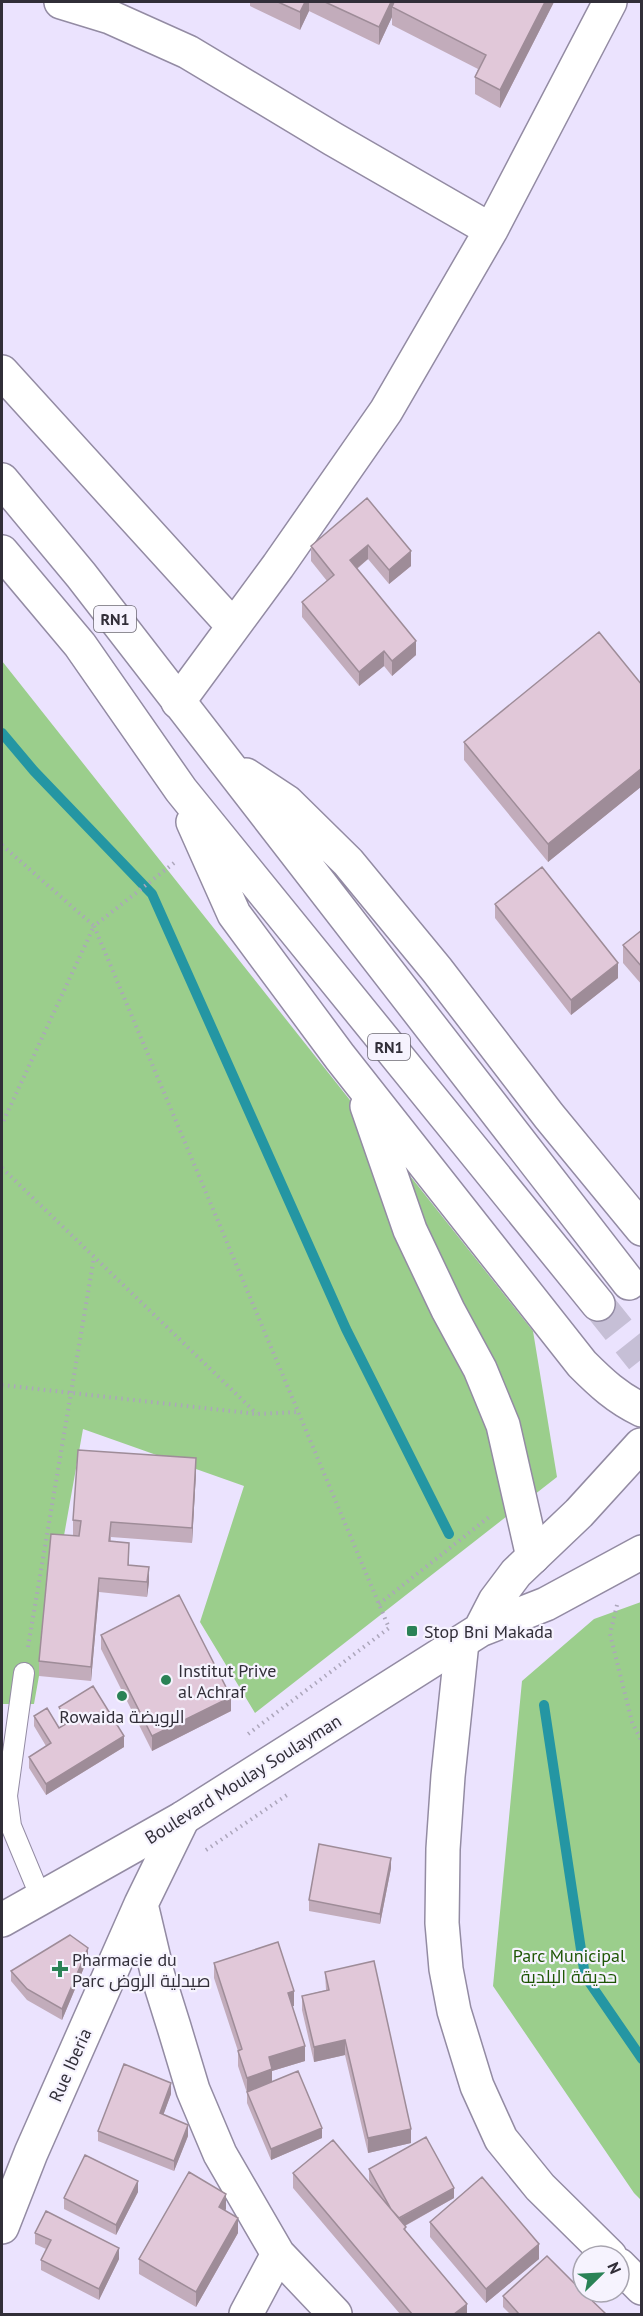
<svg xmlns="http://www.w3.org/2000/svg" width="643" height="2316" viewBox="0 0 643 2316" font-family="'PT Sans',Cairo,sans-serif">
	<rect width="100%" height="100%" fill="#ebe3fe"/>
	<path fill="#9bce8c" d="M2,661L533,1331L557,1477L255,1713L200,1622L244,1486L83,1429L34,1704H2Z
		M641,1602H642L641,2200L634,2193L493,1986L522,1681L594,1619Z"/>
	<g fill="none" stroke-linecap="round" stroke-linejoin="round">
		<path stroke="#2496a3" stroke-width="10" d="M2,733L34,771L152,894L346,1329L449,1534
			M544,1705L585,1976L642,2059"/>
		<path stroke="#c6bfd6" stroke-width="33" stroke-dasharray="33 16" stroke-linecap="butt" d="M598,1304L642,1359"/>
		<defs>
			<path id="lane" d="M24,1673L7,1796L11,1826L41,1898"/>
			<path id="street" d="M61,2L110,17L188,52L333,139L491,230
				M2,372L233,626
				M178,702L278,566L386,411L491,230L610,2
				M462,1642L448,1776L443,1849L442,1923L446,1969L454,2011L477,2086L501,2139L540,2187L610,2256
				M183,1818L141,1904L158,1976L174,2027L193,2090L220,2154L278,2254L335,2314
				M2,2227L31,2153L141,1904
				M619,2265L642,2288
				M246,2314L278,2254"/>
			<path id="secondary" d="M480,1630L495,1601L516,1573L579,1513L641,1445
				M2,1920L183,1818L480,1630L546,1604L642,1552"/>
			<path id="highway" d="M2,480L81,575L629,1283
				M2,552L80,645L181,790L598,1304
				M246,775L287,802L348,862L437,970L549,1116L642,1229
				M193,822L234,914L340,1057L582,1364C601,1383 617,1398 642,1410
				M367,1106L410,1230L448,1310L480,1369L503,1425L533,1557"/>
		</defs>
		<use href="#lane" stroke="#938ba3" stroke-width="22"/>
		<use href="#street" stroke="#938ba3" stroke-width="36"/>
		<use href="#secondary" stroke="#938ba3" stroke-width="36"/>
		<use href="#highway" stroke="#938ba3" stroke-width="36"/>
		<path stroke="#aca6bb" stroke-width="4" stroke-dasharray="1.5 4.5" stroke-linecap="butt" d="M2,845L94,926L2,1124
			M174,863L94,926L389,1628L248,1734
			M2,1168L257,1414
			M2,1385L257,1414L298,1412
			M379,1604L489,1517
			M617,1605L610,1634L632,1722L642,1742
			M28,1647L94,1257
			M206,1850L287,1795"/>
		<use href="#lane" stroke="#fff" stroke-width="20"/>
		<use href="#street" stroke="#fff" stroke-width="33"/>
		<use href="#secondary" stroke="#fff" stroke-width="33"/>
		<use href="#highway" stroke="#fff" stroke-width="33"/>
	</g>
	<path fill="#c2acbb" d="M250,2H554L500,108L475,94V77L478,69L392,25V17L379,45L309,11L300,30L250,6Z
		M367,498L411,566L389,584L368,559L357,569L416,655L392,676L384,666L359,686L302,617V602L327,581L311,561V546Z
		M642,685V786L548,862L464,760V742Z
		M495,904L618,978L571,1015L495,918Z
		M642,930V985L623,963V945Z
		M196,1473L192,1543L111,1537V1541L129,1558V1565L149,1582L147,1597L99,1592L91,1681L39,1676V1661L79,1536V1535H73V1520Z
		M101,1635L231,1711L152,1751L101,1649Z
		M59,1707L124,1747L46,1795L29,1768V1757L46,1746L34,1726V1716L59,1728L63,1726L59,1718Z
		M391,1868L380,1924L309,1911V1900Z
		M88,1958L62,2020L27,2000L11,1981V1971Z
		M214,1963L294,2006H292L305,2061L272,2071V2082L322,2138L271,2160L247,2103V2092V2093L238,2066V2051L214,1978Z
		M325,1972L411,2143L368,2153L345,2055L314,2062L302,2010V1996L326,1990Z
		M171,2094L163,2115L188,2136L174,2171L98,2141V2131Z
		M369,2169L454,2198L405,2226L406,2231L467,2314H400L293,2188V2173L373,2188L369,2180Z
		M138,2192L116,2235L64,2209V2198Z
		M226,2209L225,2211L238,2233L196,2307L139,2274V2259Z
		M430,2222L539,2259L486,2303L430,2237Z
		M35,2233L119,2259L99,2300L41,2270V2260L46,2249L35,2244Z
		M503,2296L606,2314H510L503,2307Z"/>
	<path fill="#9e8c98" d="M305,2H309V11L300,30V12Z
		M391,2H399L392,7V17L379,45V27Z
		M545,2H554L500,108V90Z
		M368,545V559L350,574V560Z
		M411,551V566L389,584V570Z
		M416,641V655L392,676V661Z
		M384,651V666L359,686V672Z
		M642,768V786L548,862V844Z
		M618,963V978L571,1015V1000Z
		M196,1458V1473L192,1543V1528Z
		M149,1567V1582L147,1597V1582Z
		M99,1578V1592L91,1681V1667Z
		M231,1697V1711L152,1751V1736Z
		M124,1736V1747L46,1795V1784Z
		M391,1858V1868L380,1924V1914Z
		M88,1948V1958L62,2020V2009Z
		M294,1991V2006L288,2007V1993Z
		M345,2040V2055L314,2062V2047Z
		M305,2046V2061L272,2071V2084L247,2093V2078L269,2057Z
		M171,2083V2094L160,2124V2113Z
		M188,2125V2136L174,2171V2161Z
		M322,2128V2138L271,2160V2149Z
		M411,2129V2143L368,2153V2138Z
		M138,2181V2192L116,2235V2225Z
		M454,2188V2198L397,2230V2220Z
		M226,2194V2209L219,2222V2207Z
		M238,2218V2233L196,2307V2292Z
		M539,2244V2259L486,2303V2289Z
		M119,2248V2259L99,2300V2289Z
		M467,2304V2314H454Z"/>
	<path fill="#e1c8d9" stroke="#9e8c98" stroke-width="1.5" d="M278,2H305L300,12Z
		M325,2H391L379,27Z
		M394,2H545L500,90L475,77L486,55L392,7Z
		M367,498L411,551L389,570L368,545L350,560L416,641L392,661L384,651L359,672L302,602L334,575L311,546Z
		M599,632L642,685V768L548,844L464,742Z
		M542,867L618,963L571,1000L495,904Z
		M642,930V967L623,945Z
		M78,1450L196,1458L192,1528L111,1522L109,1541L129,1543L128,1565L149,1567L147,1582L99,1578L91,1667L39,1661L51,1534L79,1536L81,1521L73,1520Z
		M179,1595L231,1697L152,1736L101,1635Z
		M93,1686L124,1736L46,1784L29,1757L51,1743L34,1716L47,1708L59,1728L76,1718L67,1722L59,1707Z
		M319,1844L391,1858L380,1914L309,1900Z
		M70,1935L88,1948L62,2009L27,1989L11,1971Z
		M278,1942L294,1991L288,1993L305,2046L269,2057L272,2069L247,2078L238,2051L242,2049L214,1963Z
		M374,1961L411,2129L368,2138L345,2040L314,2047L302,1996L329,1990L325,1972Z
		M124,2064L171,2083L160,2113L188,2125L174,2161L98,2131Z
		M298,2071L322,2128L271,2149L247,2092Z
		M426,2137L454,2188L399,2218L391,2209L369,2169Z
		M333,2140L406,2227L404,2229L467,2304L454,2314H412L293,2173Z
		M85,2155L138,2181L116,2225L64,2198Z
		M189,2172L226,2194L219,2207L238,2218L196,2292L139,2259Z
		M482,2177L539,2244L486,2289L430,2222Z
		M46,2211L119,2248L99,2289L41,2260L51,2240L35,2233Z
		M547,2256L583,2292L606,2314H519L503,2296Z"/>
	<g fill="#2a8256" stroke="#f6f3fe" stroke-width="2">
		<rect x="406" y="1625" width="12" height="12" rx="3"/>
		<circle cx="166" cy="1680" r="6"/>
		<circle cx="122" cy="1696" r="6"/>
		<path d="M57 1960h6v6h6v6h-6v6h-6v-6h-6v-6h6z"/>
	</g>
	<g text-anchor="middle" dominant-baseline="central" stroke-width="4.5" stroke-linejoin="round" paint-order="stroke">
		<g fill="#f6f3fe" stroke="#6c6973" stroke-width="1.5">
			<rect x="94" y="606" width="42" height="26" rx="4.5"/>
			<rect x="368" y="1034" width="42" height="26" rx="4.5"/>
		</g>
		<g font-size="16" font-weight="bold" fill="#312e38">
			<text x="115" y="619">RN1</text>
			<text x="389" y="1047">RN1</text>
		</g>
		<g font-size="18" fill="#312e38" stroke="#f6f3fe" text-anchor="start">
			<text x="424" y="1631">Stop Bni Makada</text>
			<text x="178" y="1670">Institut Prive<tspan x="178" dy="21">al Achraf</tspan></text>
			<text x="122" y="1716" text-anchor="middle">Rowaida الرويضة</text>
			<text x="72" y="1959">Pharmacie du<tspan x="72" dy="21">Parc صيدلية الروض</tspan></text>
		</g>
		<g font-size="18" fill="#312e38" stroke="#f6f3fe">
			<text transform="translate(243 1779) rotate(-32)">Boulevard Moulay Soulayman</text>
			<text transform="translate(70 2065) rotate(-66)">Rue Iberia</text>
		</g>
		<g font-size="18" fill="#1e5605" stroke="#f6f3fe">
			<text x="569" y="1955">Parc Municipal<tspan x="569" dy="21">حديقة البلدية</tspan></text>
		</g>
	</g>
	<rect width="643" height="2316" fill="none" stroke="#312e38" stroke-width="6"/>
	<g transform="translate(601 2274) rotate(66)"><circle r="28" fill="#f6f3fe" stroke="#a7a4af" stroke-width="1.5"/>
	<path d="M0-4.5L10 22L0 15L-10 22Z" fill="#2a8256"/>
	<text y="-9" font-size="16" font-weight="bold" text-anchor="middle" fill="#312e38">N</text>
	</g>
</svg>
